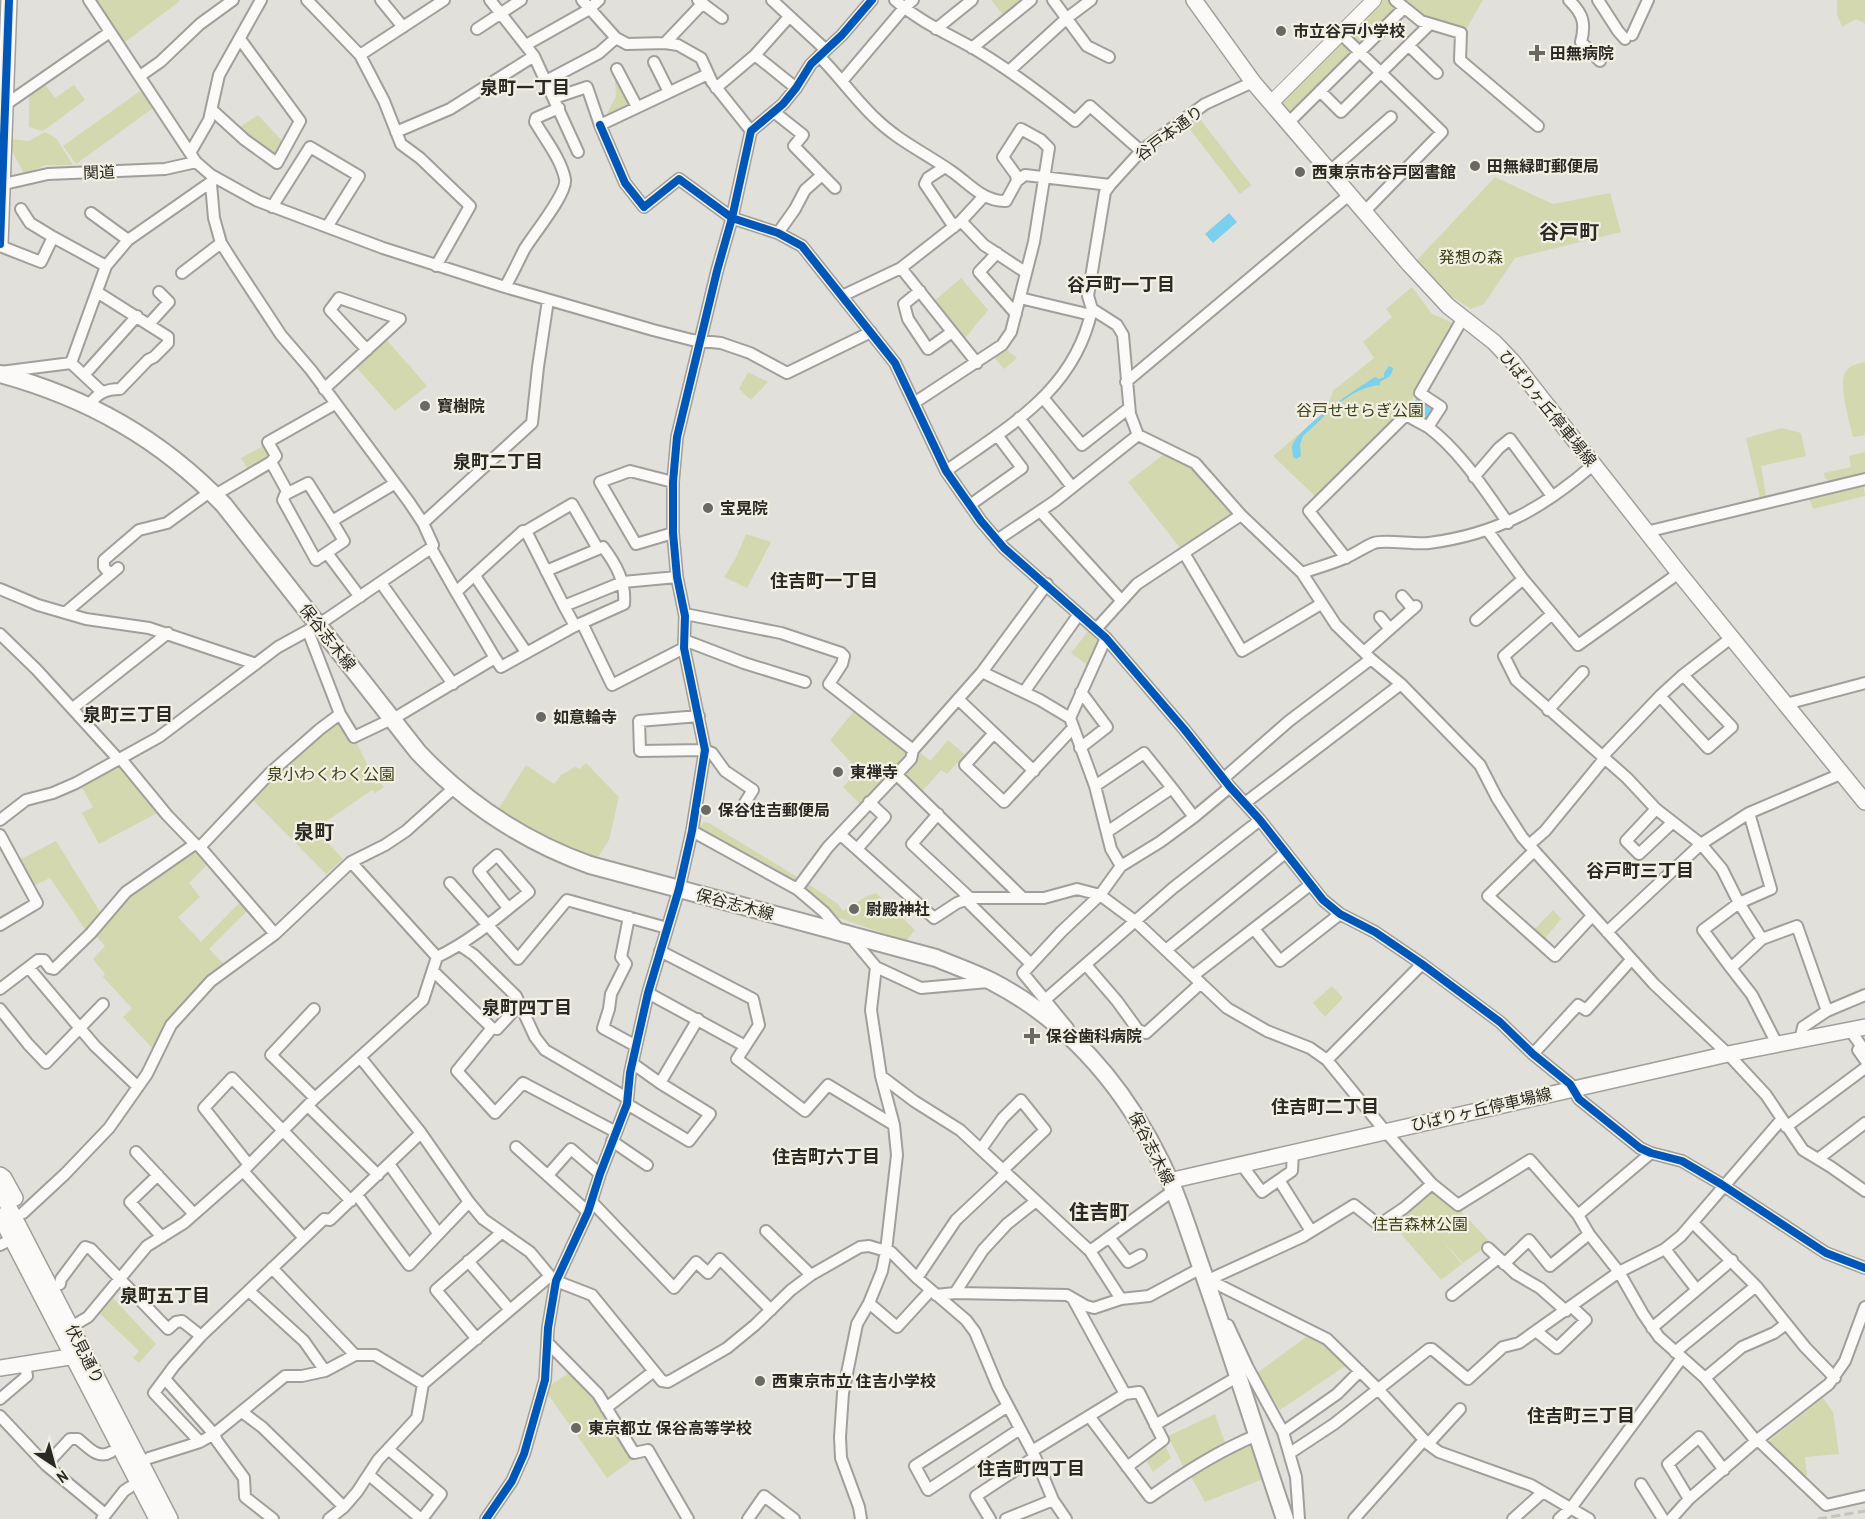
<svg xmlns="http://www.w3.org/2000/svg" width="1865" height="1519" viewBox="0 0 1865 1519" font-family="'Archivo Narrow','Noto Sans JP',sans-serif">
	<rect width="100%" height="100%" fill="#e2e0da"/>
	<path fill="#d3d8af" d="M95,0H179L180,1L125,42Z
		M991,0H1019L1023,5L1006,18Z
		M1366,0H1395L1404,8L1288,123L1268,99L1272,91Z
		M1400,0H1483L1465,31L1421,19Z
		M1837,0H1865V23L1856,19L1842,27L1837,14Z
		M614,64L634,106L604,120L616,96Z
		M44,83L55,98L74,85L85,100L43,131L29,127V94Z
		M143,89L156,106L76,164L63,146Z
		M1196,114L1251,185L1240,194L1185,123Z
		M258,115L285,144L278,159L238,128Z
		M45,132L56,138L73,165H46L24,174L9,145L10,139L29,141Z
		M1495,177L1553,204L1610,193L1621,232L1515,258L1484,304L1471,309C1456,299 1419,278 1418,259Z
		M961,278L988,310L962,342L932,303Z
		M1412,287L1432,314L1455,324L1405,412L1317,498L1273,456L1326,411L1333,391L1374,358L1363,342L1392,317L1386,309Z
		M385,338L427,386L395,411L356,367Z
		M1003,347L1017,358L1004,369L992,355Z
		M1865,362V435L1853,437C1850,424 1838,383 1845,373C1849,365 1857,364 1865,362Z
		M748,372L768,382L751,400L739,389Z
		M1782,428L1801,433L1806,456L1761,466L1766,496L1760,498L1746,438Z
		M265,445L271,455L269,460L249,471L241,458Z
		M1865,452V475L1832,483L1825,478L1824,473L1851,467L1849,456Z
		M1163,455L1194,466L1235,513L1181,549L1128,482Z
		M1863,482L1865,496L1813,509L1808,495Z
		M746,534L771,542L747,588L724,577L736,558Z
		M1089,630L1102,643L1090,667L1071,653Z
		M855,710L908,754L861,805L843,787L859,771L830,740Z
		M338,722L340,723L350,742L355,740L366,762L384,787L375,793L372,790L315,829L343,859L326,874L252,799L312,742Z
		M948,740L970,759L964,765L958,762L947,774L941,770L921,793L903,776V772L918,751L930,761Z
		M586,763L619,797L609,840L598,857C562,851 528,829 497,811L526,765L554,784L561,775L575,767L580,769Z
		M121,766L159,812L99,844L82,813L93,807L81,786Z
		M704,822L709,823L807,883L838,904L843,911L867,896L876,893L915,930L906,941L839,918L807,893L700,831L699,828Z
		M56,841L102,915L87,932L50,878L33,886L19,860Z
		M193,849L199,850L209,863L189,883L200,897L178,917L201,942L240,902L247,911L209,949L225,965L156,1052L123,1017L132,1008L103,977L105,974L93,959L105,946L95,935L129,893Z
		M1553,910L1561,919L1542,942L1531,933Z
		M1332,986L1343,998L1325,1017L1313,1003Z
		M1436,1185L1491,1243L1463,1263L1440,1238L1462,1264L1441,1280L1389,1220Z
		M112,1297L156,1344L139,1363L133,1358L139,1351L99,1313Z
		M1313,1332L1348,1364L1280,1410L1257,1373Z
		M569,1373L596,1401L632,1460L607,1478L547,1393L548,1387Z
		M1823,1398L1833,1412L1839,1454L1805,1457L1807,1475L1803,1478L1768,1442Z
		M1215,1414L1225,1443L1184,1468L1168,1436Z
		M1254,1439L1266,1478L1205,1502L1190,1475Z
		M1165,1445L1171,1458L1153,1472L1146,1460Z"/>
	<path fill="#7ad0ed" d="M1229,213L1237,222L1213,243L1205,234Z
		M1389,366L1393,368C1391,378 1388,377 1380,382V385C1348,388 1325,417 1303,436L1300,445L1301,456L1296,459L1293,457C1293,454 1292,450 1292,447C1296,429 1357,388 1375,377L1379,379L1384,377V373Z
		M1419,395L1439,407L1427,424L1406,414Z"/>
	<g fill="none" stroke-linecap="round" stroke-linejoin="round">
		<defs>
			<path id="minor" d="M89,0L196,162L211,175L258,201L383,248L505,287L653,330L692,340L721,343L750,353L787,373L871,332
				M307,0L360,55L384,101L401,144L420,158L470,206L436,266
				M381,0L403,27
				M490,0L534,56L578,152
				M582,0L616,38L627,44L665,43L678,45L701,58L712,82L751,131
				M698,0L722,18
				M772,0L826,50
				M895,0C919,21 946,33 973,48C1010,70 1042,94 1075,121L1090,106L1141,151
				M1053,0L1087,46L1109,57
				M1395,0L1421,21L1461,33L1460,60L1538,126
				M1569,0C1583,14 1586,23 1581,42L1600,61
				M1598,0L1618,31L1625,39
				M477,29L521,0
				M936,29L972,0
				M1341,34L1442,132L1364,212
				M1632,35L1648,0
				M665,43L703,3
				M526,45L588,10L599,0
				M1409,46L1437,73
				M972,48L1031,0
				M360,55L444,0
				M755,55L796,88
				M819,56C839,76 855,99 875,118C897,140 925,153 951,171C969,183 983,202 1006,201L1017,181L1025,175L1110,185
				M654,62L669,92
				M617,69L637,107
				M1009,71L1067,18L1091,0
				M140,76L160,62L200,24L233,0
				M843,80L904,8L913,0
				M546,81L599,53L616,38
				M716,88L755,55L789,17
				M1320,91L1341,112L1430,24
				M554,98L587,87L600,125L708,74
				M5,105L110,32
				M212,110L245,140L277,163L300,121L240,39
				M774,112L803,135L794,146L835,188
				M1288,123L1404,8
				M600,125L625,183L644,207L679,179L732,218L778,233L802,246L895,363L946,471L981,521L1004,548L1106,638L1184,729L1230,787L1260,820L1323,900L1340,914L1375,932L1422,964L1500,1022L1533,1054L1570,1084L1579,1099L1640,1148L1651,1153L1682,1161L1721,1184L1826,1253L1865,1268
				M396,132L450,109L534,56
				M190,153L209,120L219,75L261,0
				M945,167L928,178L925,184L954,227
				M1329,172L1391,117
				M0,185L48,174L165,169L196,162
				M272,207L310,147L359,176L327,227
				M21,209L30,223L53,237
				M91,213L128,240
				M961,221L984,245L1025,272
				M778,233L795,209L805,190L822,175
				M0,246L41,262L53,237L106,266
				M997,253L979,272L1016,314
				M901,268L977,363
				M182,273L221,243
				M505,287C512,275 518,262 524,250C532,236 568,193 565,179C561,159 545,139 535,122L536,118L559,108
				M920,291L904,304L908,319L928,349L952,332
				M842,296L901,268L961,221L984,196
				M1020,298L1091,315
				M1092,309L1117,325L1123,335L1130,414L1138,435L1195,463L1241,515L1302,573L1336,625L1371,659L1401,684L1480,765L1497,798L1522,837L1654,984L1728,1054L1766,1095L1803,1150L1831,1167L1865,1191
				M1092,309L1088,296L1105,192L1110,185L1141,151L1205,104L1253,82
				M1463,318L1420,393L1441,407L1428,427C1461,452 1484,489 1508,523
				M149,324L169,302L159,292
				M0,372L71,363
				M84,375L137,316
				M1126,382L1349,195
				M324,389L400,319L339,298L330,310L367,350
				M102,392L71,363L106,266L128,240L214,180
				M1044,399L1082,445L1129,408
				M914,403L1002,345L1011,332L1034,242L1049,148L1041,140L1021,129L1003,157L1016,175L1017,181
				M89,405C97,394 105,389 120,389L148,360L154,357L168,343V337L97,292
				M1019,418L1072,487
				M271,462L288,493L285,495L283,500L316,560L344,541L332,521L394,484
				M946,471C1009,426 1075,391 1092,309
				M1474,477L1499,448L1510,439L1552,496
				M288,493L308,483L332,521
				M215,495L271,462L276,456L268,442L335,404
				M970,505L1022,468L997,435
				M1040,511L1121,600
				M423,523L532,423L538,367L548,300
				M526,531L572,504L598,549
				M1488,531L1523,579L1578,645L1679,573
				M1646,532L1865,479
				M673,533L636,544L600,482L630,471L673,482
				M997,540L1055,501L1138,435
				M431,548L456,592L523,531H526L564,606
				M327,553L360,597
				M1184,553L1242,651L1321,604
				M1346,558L1309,511L1406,415L1428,427
				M1302,573C1316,568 1331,564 1345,558C1355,554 1364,547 1374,543C1386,539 1414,545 1429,543C1497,534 1542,509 1593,465
				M110,574L104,567V560L139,530L167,523L211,491
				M475,576L526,652
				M381,583L453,684
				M0,589L38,605L86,619L149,628L256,664
				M456,592L495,658
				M1402,596L1413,609
				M66,612L118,568
				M1552,614L1504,656L1516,680L1627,778L1656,809L1701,844L1722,869L1739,903L1762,939
				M685,616L690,615L781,633L841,653L844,656L842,664L829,684L913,750
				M1380,617L1390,629
				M1476,620L1523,579
				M582,623L612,685L684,648
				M575,626L564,606L623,582L677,577
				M1096,629L1137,584L1241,515
				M308,631L340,714
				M0,634L37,670L119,760
				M1106,638L1070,718L1095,786L1111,849L1121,866
				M684,640L744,663L805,682
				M1364,652L1416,606
				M982,672L1040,700L1070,718
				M1024,692L1079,614
				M1660,696L1708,748L1732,727L1683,675
				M958,699L1034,771
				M1786,704L1865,683
				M73,708L168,633
				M1548,710L1583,672
				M699,716L639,721L640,751L705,750L712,753L725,771L753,790L741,809
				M994,733L965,765L1004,802L1073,728
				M1080,748L1107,727L1081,692
				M1602,757L1660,696L1683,675L1731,638
				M121,759L167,815L195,844
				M896,774L1023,898
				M1224,778L1289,721L1371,659
				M1095,786L1144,753L1172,788
				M1245,803L1401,684
				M1656,809L1626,841L1639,854L1673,822
				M1749,813L1771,889L1739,903L1703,930L1731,968L1762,939L1797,926L1827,1011
				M938,814L912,844L970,898H1044L1077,889L1100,895L1135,921L1227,1008L1267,1031L1310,1048L1327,1060L1385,1131L1432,1184L1458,1205L1530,1160L1578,1215L1589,1234L1619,1272L1643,1314L1659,1337L1705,1378L1756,1441L1761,1443L1826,1505L1865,1496
				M0,820L26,800L53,793L76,783L159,737L278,647L318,625L431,548L433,545L423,523L409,502L311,370L281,335L233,262L221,243L214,218L211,184
				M692,831L797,889L824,912L840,931
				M1107,832L1172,788L1194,817
				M0,835L37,903L0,925
				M841,835L934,918L957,903L970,898V904L1031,964
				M1529,845L1545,831L1604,759
				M200,847L270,773L320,729L340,714L354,737L398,716L495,658L501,667L575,626L624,604C626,582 616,564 603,547L546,571
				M857,849L885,817L869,802
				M1534,851L1488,896L1555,956L1592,916
				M351,862L437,957
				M450,883L518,959L567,900L667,928
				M797,889L828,847L911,759L913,750L982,672L1047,584
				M629,917L621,957L626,964L611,994L609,1009L603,1028L636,1046
				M1254,929L1280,961L1340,914
				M1607,932L1701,844L1749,813L1843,773
				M854,935L855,942L876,967L871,1010L881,1076L894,1125L897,1155L886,1251L882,1271L869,1303L857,1324L843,1393L840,1437L841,1458L859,1507L861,1519
				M461,946L474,955L516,996L535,1037L545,1050L627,1098
				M1166,950L1285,853
				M660,951L753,999L759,1025L737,1059L805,1111L828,1085L894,1125
				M1086,965L1117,1001L1138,1030L1146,1033L1201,983
				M876,967L921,988L988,982
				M29,968L95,1046L138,1087
				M1731,968L1752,995L1777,1044
				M433,971L492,1028
				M1194,975L1310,885
				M0,989L38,960H44L50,968L54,969L91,933L126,892L195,844L200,847L275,934
				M648,993L745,1046
				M1046,999L1173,888L1260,820
				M520,1004L497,1029L492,1028L457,1071L495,1113L523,1083L616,1132
				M0,1009L28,1044L46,1063L103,1004
				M314,1009L271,1055L315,1098
				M1068,1028L1023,973L1061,932L1100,895L1121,866L1160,842L1194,817L1230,787
				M1850,1030L1862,1047L1858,1050L1865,1060
				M1800,1040L1803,1027L1827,1011L1865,995
				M1533,1054L1578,1005L1586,1010L1631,960
				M360,1057L421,1133L469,1202L483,1219L530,1252L550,1276L556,1281L592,1295L662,1381L668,1382L727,1348L755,1325L791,1290L811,1275L860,1247L869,1246L886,1251L891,1252L917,1278L966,1320L975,1332L998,1387L1035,1457L1053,1500L1066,1519
				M1327,1060L1422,964
				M881,1076L914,1101L960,1130L1077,1239L1090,1251L1121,1299
				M660,1083L698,1019
				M627,1104L689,1141L710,1114L660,1083L632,1063
				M308,1106L378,1175
				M1786,1127L1865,1068
				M612,1141L647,1165
				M516,1147L588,1212
				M981,1149L1003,1118L1021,1100L1045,1130L1003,1170
				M136,1152L194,1214
				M1293,1152L1292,1171L1279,1180L1311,1231
				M1818,1159L1865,1123
				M389,1164L438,1233
				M1241,1164L1262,1192L1279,1180
				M249,1165L204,1108L232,1078L351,1201
				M243,1171L304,1238
				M158,1175L130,1202L162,1237
				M548,1175L571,1149L600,1174
				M357,1195L409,1265L469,1202
				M592,1202L674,1288L696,1262L708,1273L720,1259L771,1310
				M23,1213L65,1174L109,1128L147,1074L171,1025L211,981L275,934L351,862L385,845L406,831L455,787
				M1578,1215L1651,1153
				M1693,1223L1756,1286L1805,1347L1835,1378
				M766,1231L811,1275
				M1109,1237L1128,1262L1141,1255
				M0,1245L12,1239
				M1488,1248L1516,1274L1540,1288L1566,1311
				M1665,1249L1697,1290
				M1090,1251L1174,1190
				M468,1261L510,1310
				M1504,1264L1529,1240L1550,1266L1589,1234
				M272,1268L355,1355
				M917,1278L956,1220L1006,1173
				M1206,1281L1219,1285L1327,1339L1377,1388L1428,1444L1439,1452L1531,1485L1589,1519
				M1206,1281L1302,1237L1354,1205L1379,1225L1404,1208L1432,1184
				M60,1284L61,1279L85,1247L91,1249L168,1329L176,1322L182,1321L201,1336
				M249,1291L304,1341L325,1371
				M955,1293L983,1250L1007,1224L1036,1201
				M936,1295L955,1293L1067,1295L1086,1306L1094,1308L1121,1299L1149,1296L1201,1268
				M1452,1295L1497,1259
				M869,1303L897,1327L931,1290
				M1228,1325L1248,1368L1283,1432L1296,1477L1299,1519
				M71,1327L88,1317L147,1246L184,1223L243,1171L315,1098L423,1000L437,957C471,941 499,916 529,892L497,855L479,871L508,908
				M1652,1328L1732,1260
				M1536,1331L1557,1348L1586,1320L1572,1307
				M477,1339L436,1290L501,1233
				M547,1342L598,1394L634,1453L648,1450L688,1519
				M1675,1352L1756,1286
				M1705,1378L1742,1347L1774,1333L1786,1324
				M165,1379L214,1434L217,1441L244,1478L245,1497L273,1519
				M1125,1394L1139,1392L1163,1440L1127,1467
				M0,1399L27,1376L25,1364
				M1008,1406L915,1466L928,1490L1020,1429
				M606,1408L654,1371
				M242,1412L262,1427L344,1507
				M0,1416L46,1465L105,1514
				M1089,1416L1150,1497C1184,1473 1218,1451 1257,1435
				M1155,1425L1237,1377
				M1283,1432L1337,1394L1360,1371
				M200,1442L154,1393L174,1366L201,1336L324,1219L330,1220L421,1133
				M1428,1444L1460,1409
				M388,1449L441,1494L422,1519
				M1032,1451L1125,1394L1073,1299
				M1290,1453L1334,1424L1429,1349H1432L1468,1379L1503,1347L1519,1343L1619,1272L1665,1249L1681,1236L1781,1120
				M149,1458L200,1442L214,1434L285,1376H302L325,1371L355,1355H375L423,1384L550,1276
				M46,1465L70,1439H78C88,1447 98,1460 111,1452
				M369,1475L421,1519
				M1641,1484L1663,1519
				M1689,1499L1668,1464L1699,1437L1724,1470
				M102,1519L124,1491L130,1487
				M329,1519L344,1507L357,1492L378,1460L417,1418L423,1384
				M486,1519L512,1481L524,1454L545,1380L548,1328L556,1281L588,1212L600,1174L627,1104L630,1073L648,993L679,889L692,831L705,750L684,648L685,616L677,577L673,533V482L677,437L717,271L732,218L751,131L783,104L796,88L811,64L842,35L872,0
				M748,1519L764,1496L794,1519
				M990,1519L976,1496L1035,1457
				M1006,1519L1053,1500
				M1354,1519L1424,1440
				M1513,1519L1543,1492
				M1559,1519L1571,1508L1681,1359
				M1671,1519L1689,1499L1756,1441L1829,1384L1845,1361L1865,1307"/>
			<path id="tertiary" d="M1271,103L1374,0"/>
			<path id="secondary" d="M1194,0L1253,82L1409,264L1448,306L1494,342L1513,362L1679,573L1865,802
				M0,244L9,0
				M0,1175L4,1178L15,1198
				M1169,1181L1728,1054L1865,1027
				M0,1190L170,1519
				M0,1216L157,1519
				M0,1368L82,1355"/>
			<path id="primary" d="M0,374C88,398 161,439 224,505L418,752C467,804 523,841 590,865L936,958C955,966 973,972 991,981C1078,1026 1135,1100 1173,1188C1185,1217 1194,1248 1205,1278C1233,1358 1258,1439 1285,1519"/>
		</defs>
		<use href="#minor" stroke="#a19f9b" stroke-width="14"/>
		<use href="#tertiary" stroke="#a19f9b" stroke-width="16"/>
		<use href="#secondary" stroke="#a19f9b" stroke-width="18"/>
		<use href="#primary" stroke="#a19f9b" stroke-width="20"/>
		<use href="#minor" stroke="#fbfaf9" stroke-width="10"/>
		<use href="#tertiary" stroke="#fbfaf9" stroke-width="14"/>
		<use href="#secondary" stroke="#fbfaf9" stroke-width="15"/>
		<use href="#primary" stroke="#fbfaf9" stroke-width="16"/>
		<path stroke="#c5c4c2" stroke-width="3" stroke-dasharray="9 4.5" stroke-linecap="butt" d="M1818,1519L1865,1511"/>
		<defs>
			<path id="cycleway" d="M600,125L625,183L644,207L679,179L732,218L778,233L802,246L895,363L946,471L981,521L1004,548L1106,638L1184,729L1230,787L1260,820L1323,900L1340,914L1375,932L1422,964L1500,1022L1533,1054L1570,1084L1579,1099L1640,1148L1651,1153L1682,1161L1721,1184L1826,1253L1865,1268
				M0,244L9,0
				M486,1519L512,1481L524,1454L545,1380L548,1328L556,1281L588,1212L600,1174L627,1104L630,1073L648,993L679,889L692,831L705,750L684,648L685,616L677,577L673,533V482L677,437L717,271L732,218L751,131L783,104L796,88L811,64L842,35L872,0"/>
		</defs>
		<use href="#cycleway" stroke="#f2f0e3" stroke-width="11"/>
		<use href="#cycleway" stroke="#0057b8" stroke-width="8"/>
	</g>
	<g fill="#6a6964" stroke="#f2f0e3" stroke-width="2">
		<circle cx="1281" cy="31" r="6"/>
		<path d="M1534 44h6v6h6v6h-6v6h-6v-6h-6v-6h6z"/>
		<circle cx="1475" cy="166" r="6"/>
		<circle cx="1300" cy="172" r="6"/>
		<circle cx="425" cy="406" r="6"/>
		<circle cx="708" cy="508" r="6"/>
		<circle cx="541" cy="717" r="6"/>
		<circle cx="838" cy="772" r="6"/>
		<circle cx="706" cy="810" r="6"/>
		<circle cx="854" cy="909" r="6"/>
		<path d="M1029 1027h6v6h6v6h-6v6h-6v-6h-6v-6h6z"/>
		<circle cx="760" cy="1381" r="6"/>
		<circle cx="576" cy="1428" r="6"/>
	</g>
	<g text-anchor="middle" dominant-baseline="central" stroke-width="4.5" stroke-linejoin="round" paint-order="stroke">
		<g font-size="16" font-weight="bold" fill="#2a2925" stroke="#f2f0e3" text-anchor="start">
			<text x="1293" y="31">市立谷戸小学校</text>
			<text x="1550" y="53">田無病院</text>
			<text x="1487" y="166">田無緑町郵便局</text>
			<text x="1312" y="172">西東京市谷戸図書館</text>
			<text x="437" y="406">寶樹院</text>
			<text x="720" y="508">宝晃院</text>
			<text x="553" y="717">如意輪寺</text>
			<text x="850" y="772">東禅寺</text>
			<text x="718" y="810">保谷住吉郵便局</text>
			<text x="866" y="909">尉殿神社</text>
			<text x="1046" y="1036">保谷歯科病院</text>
			<text x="772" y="1381">西東京市立 住吉小学校</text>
			<text x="588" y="1428">東京都立 保谷高等学校</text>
		</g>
		<g font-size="16" fill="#2a2925" stroke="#f2f0e3">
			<text transform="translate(1169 133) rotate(-37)">谷戸本通り</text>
			<text transform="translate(99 172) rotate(-2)">関道</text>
			<text transform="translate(1548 408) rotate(51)">ひばりヶ丘停車場線</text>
			<text transform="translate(328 637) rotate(52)">保谷志木線</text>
			<text transform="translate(735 904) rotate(15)">保谷志木線</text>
			<text transform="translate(1481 1109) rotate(-13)">ひばりヶ丘停車場線</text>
			<text transform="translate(1152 1148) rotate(63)">保谷志木線</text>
			<text transform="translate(85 1354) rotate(63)">伏見通り</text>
		</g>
		<g font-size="16" fill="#3b4017" stroke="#f2f0e3">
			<text x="1471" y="257">発想の森</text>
			<text x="1360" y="410">谷戸せせらぎ公園</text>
			<text x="331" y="774">泉小わくわく公園</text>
			<text x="1420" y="1224">住吉森林公園</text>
		</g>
		<g font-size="18" font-weight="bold" fill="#2a2925" stroke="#f2f0e3">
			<text x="525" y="87">泉町一丁目</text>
			<text x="1121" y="284">谷戸町一丁目</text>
			<text x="498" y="461">泉町二丁目</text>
			<text x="824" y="580">住吉町一丁目</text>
			<text x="128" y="714">泉町三丁目</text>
			<text x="1640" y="870">谷戸町三丁目</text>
			<text x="527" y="1007">泉町四丁目</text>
			<text x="1325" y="1106">住吉町二丁目</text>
			<text x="826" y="1156">住吉町六丁目</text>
			<text x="165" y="1295">泉町五丁目</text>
			<text x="1581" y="1415">住吉町三丁目</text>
			<text x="1031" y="1468">住吉町四丁目</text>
		</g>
		<g font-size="20" font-weight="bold" fill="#2a2925" stroke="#f2f0e3">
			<text x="1569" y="231">谷戸町</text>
			<text x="314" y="831">泉町</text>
			<text x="1099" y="1211">住吉町</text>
		</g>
	</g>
	<g transform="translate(54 1465) rotate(144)" stroke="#f2f0e3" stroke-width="4.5" paint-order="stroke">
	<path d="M0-4.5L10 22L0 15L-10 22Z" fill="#2a2925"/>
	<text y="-9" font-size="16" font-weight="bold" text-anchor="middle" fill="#2a2925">N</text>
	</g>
</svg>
